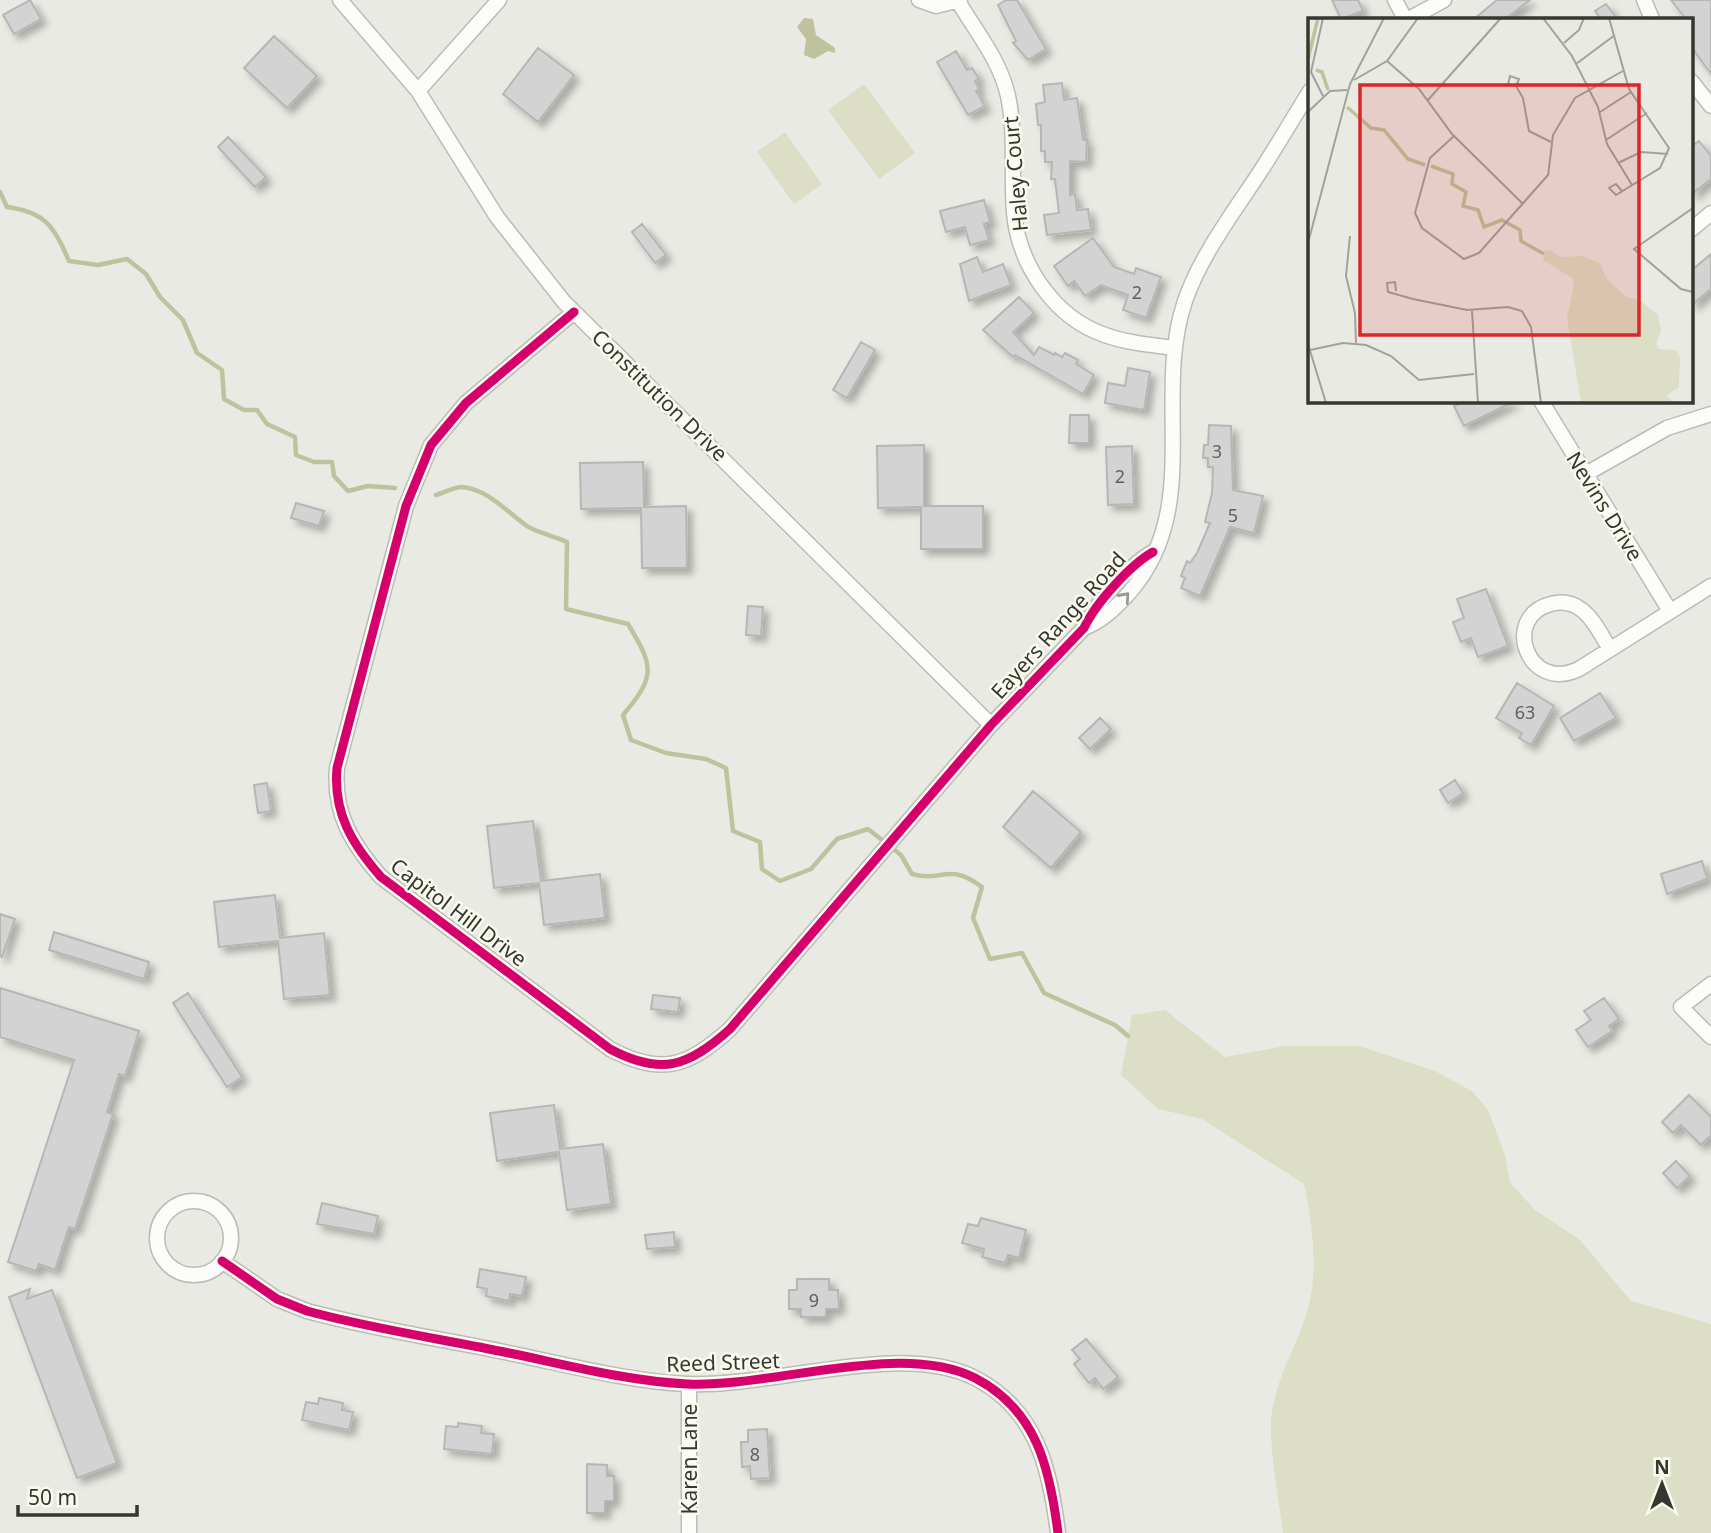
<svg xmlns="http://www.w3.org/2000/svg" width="1711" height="1533" viewBox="0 0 1711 1533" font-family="'Noto Sans',sans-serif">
	<defs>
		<filter id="shadow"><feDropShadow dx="5.5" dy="5.5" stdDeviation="3.5" flood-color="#0004"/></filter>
	</defs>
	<rect width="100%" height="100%" fill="#eaeae4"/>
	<path fill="#dcdfc5" d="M864,84L915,153L879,179L828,110Z
		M785,132L822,184L794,204L757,152Z
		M1165,1010L1225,1057L1285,1046H1359L1435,1071L1472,1091L1488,1110L1505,1155L1510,1182L1535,1210L1579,1239L1631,1301L1711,1324V1533H1283C1279,1499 1271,1462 1271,1427C1271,1389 1292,1355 1304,1321C1320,1279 1313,1227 1304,1184L1202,1119L1158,1109L1121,1075L1132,1015Z"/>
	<path fill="#bfc29d" d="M804,18L813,19L816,35L835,48V53L828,51L814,59L804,55L806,39L797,27Z"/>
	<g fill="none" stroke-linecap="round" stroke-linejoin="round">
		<path stroke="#bfc29d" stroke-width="4.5" d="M0,192L7,207C46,212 54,227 69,261L98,265L127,259L146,274L160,297L183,320L197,353L222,370L224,399L244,410H257L267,424L295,437L296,455L314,462H332L334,476L348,491L368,486L395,488
			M436,495C443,493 454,487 462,487C488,489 508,513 527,526C533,531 557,537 567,542L566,609L628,624C654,667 656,676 623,715L631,740L666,753L706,759L726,768L733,831L760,842L762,869L780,881L811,869L837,839L868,829L901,855L912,874C944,883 947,861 982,887L973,918L990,959L1022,953L1044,993L1115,1025L1128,1036"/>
	</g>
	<path fill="#d3d3d3" stroke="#b6b6b5" stroke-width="2" filter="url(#shadow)" d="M30,0L41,19L14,34L3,15Z
		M1006,0H1017L1046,49L1028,60L1013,43L1016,41L998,5Z
		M1332,0H1358L1363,11L1341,19Z
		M1497,0H1530L1505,19H1474Z
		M1671,0H1711V74L1692,48V19H1686Z
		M1606,4L1617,19H1601L1595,11Z
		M274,36L317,76L287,108L244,68Z
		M538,48L574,75L538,122L503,94Z
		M956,51L967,70L972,68L979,79L975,81L979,89L976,91L985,106L968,115L937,62Z
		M1062,83L1064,100L1077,98L1083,140H1087L1086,162L1070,161V195L1075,194L1077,210L1088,209L1091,230L1047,235L1044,215L1059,213L1055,179H1051L1052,162H1045V151H1041V125H1038L1036,104L1045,102L1043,85Z
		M228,137L266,177L255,187L218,147Z
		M1699,141L1711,156V179L1692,194V146Z
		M984,200L990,222L984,224L989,240L970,245L965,227L946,232L940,211Z
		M642,224L666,255L655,263L632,232Z
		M1093,238L1114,267L1134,274L1136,268L1161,277L1146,318L1123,310L1128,295L1101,285L1085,296L1074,281L1068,286L1054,266Z
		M1711,254V289L1692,305V270Z
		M977,257L983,272L1003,264L1011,285L969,301L960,264Z
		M1019,297L1034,313L1013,332L1034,355L1039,347L1054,355L1055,353L1062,357L1065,353L1078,360L1076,364L1094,375L1083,394L1015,355L1013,357L983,330Z
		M861,342L875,350L847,398L833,390Z
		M1128,368L1150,372L1144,410L1105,403L1108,383L1125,386Z
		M1465,401H1515L1464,426L1454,406Z
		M1070,415H1089V443H1069Z
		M1209,425L1231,426L1233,490L1263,496L1254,533L1230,527L1200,596L1181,588L1185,578L1181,576L1187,561L1190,563L1197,553L1210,523L1205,522L1212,493L1213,467H1208V458H1203L1204,445H1208Z
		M924,445V506H983V549H921V507L878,508L877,446Z
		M1132,446L1134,504L1108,505L1106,447Z
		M643,462L644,507L686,506L687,568H642L641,508L581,509L580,463Z
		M296,503L324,511L319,526L291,518Z
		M1486,589L1508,646L1478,657L1471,638L1461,642L1453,622L1464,618L1457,599Z
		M748,606L763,607L761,636L746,635Z
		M1517,683L1554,706L1531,745L1519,738L1522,733L1496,718Z
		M1600,693L1616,718L1574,741L1560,718Z
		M1100,718L1111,729L1090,749L1079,738Z
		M1455,780L1463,793L1448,803L1440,790Z
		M267,783L271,811L258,813L254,785Z
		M1033,791L1081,832L1051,868L1003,827Z
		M533,821L541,881L600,874L605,918L544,925L539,883L494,888L487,826Z
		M1702,861L1707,879L1667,894L1661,874Z
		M275,895L280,938L324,933L330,995L284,999L278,941L219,947L214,902Z
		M0,914L15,919L2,957L0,956Z
		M54,932L149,962L144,979L49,950Z
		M0,988L139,1031L125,1076L119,1074L107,1112L113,1114L75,1229L69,1227L55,1270L39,1264L36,1271L8,1262L74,1060L0,1037Z
		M188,993L242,1077L227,1087L173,1003Z
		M653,995L680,998L678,1012L651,1009Z
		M1604,998L1619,1019L1609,1026L1612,1031L1588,1047L1576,1030L1591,1020L1584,1011Z
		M1689,1095L1711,1117V1135L1701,1145L1681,1125L1673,1133L1662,1122Z
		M554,1105L560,1149L603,1144L611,1204L567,1210L559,1152L497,1161L490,1113Z
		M1676,1161L1690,1176L1677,1188L1663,1173Z
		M322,1203L378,1216L374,1234L317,1224Z
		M981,1218L1026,1230L1019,1258L1008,1255L1005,1263L982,1257L984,1249L962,1243L968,1224L978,1226Z
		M674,1232L675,1247L647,1249L645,1235Z
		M480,1269L526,1277L522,1296L510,1294L509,1301L486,1296L487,1289L477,1287Z
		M797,1279H829V1290H838L839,1309H826V1317H801V1309H789V1290H797Z
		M30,1289L27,1299L52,1290L117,1463L77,1478L9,1297Z
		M1086,1339L1118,1377L1103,1389L1095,1378L1089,1383L1074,1364L1080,1359L1072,1350Z
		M319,1398L343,1403L342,1410L353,1412L349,1430L302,1420L306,1402L318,1404Z
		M458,1423L482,1426L481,1433L494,1434L492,1454L444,1449L446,1426L458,1427Z
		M767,1429L770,1478L751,1479L750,1466L742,1467L741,1442H748V1430Z
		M587,1464L607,1465V1476H614V1501H605V1513H587Z"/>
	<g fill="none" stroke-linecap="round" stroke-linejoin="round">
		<defs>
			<path id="minor" d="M340,0L418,91L497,217L564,302L991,725
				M919,0L936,6L960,0
				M1395,0L1405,19
				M1644,0L1652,19
				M958,1C976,32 1000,60 1008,96C1016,134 1011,174 1014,213C1019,266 1055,318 1105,335C1127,343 1151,345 1174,348
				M1409,19L1444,0
				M1692,82L1711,106
				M418,91L499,0
				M1692,229L1711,213
				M574,312L466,403L431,445L406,506L337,768C333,813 352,844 381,877L610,1049C661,1076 688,1067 730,1029L991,725L1084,628C1095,604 1130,565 1153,552
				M1541,401L1670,611
				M1584,475L1667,428L1711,414
				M1084,628C1104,620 1115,608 1129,593C1204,508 1152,398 1185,301C1201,255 1233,213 1260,172C1277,146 1293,118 1310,91
				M1610,649C1602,637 1594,619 1582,610C1573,603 1562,601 1551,604C1501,616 1527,694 1579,669L1711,586
				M1711,984L1681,1007L1711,1037
				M157 1238a37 37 0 1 1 74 0a37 37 0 1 1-74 0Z
				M222,1261L277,1299L307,1311C373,1329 442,1339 509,1353C568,1365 627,1381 687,1384C773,1388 900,1340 975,1378C1037,1410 1050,1469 1058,1533
				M689,1384V1533"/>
		</defs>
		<use href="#minor" stroke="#bbbcb6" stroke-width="17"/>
		<use href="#minor" stroke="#fcfcfb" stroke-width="14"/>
		<defs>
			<path id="cycleway" d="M574,312L466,403L431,445L406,506L337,768C333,813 352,844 381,877L610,1049C661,1076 688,1067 730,1029L991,725L1084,628C1095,604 1130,565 1153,552
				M222,1261L277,1299L307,1311C373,1329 442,1339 509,1353C568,1365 627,1381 687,1384C773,1388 900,1340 975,1378C1037,1410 1050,1469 1058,1533"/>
		</defs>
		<use href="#cycleway" stroke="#fafbee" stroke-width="13"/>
		<use href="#cycleway" stroke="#d6006c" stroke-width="9"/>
	</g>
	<defs><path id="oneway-chevron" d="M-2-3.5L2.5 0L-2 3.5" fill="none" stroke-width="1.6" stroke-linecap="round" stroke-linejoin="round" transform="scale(1.75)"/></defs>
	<use stroke="#9a9a96" href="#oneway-chevron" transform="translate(1125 597) rotate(-48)"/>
	<g text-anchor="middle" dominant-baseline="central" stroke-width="5" stroke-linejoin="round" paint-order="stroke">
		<g font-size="18" fill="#60605c">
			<text x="1137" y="292">2</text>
			<text x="1217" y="451">3</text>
			<text x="1120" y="476">2</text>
			<text x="1233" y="515">5</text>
			<text x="1525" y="712">63</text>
			<text x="814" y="1300">9</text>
			<text x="755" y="1454">8</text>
		</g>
		<g font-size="21" fill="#373732" stroke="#fafbee">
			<text transform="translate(1015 174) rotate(-95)">Haley Court</text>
			<text transform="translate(660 395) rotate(44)">Constitution Drive</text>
			<text transform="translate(1605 506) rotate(58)">Nevins Drive</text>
			<text transform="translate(1058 625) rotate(-48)">Eayers Range Road</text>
			<text transform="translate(459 912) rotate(37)">Capitol Hill Drive</text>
			<text transform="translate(723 1362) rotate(-2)">Reed Street</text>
			<text transform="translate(689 1459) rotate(-90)">Karen Lane</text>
		</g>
	</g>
	<g transform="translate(1308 18)">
		<rect width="385" height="385" fill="#eaeae4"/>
		<path d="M242,232L252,239L273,238L292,245L298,260L318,279L333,283L350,297L353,313L348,326L351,331L368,332L372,339L371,369L358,378L366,385H273L259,300L266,266L264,260L235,242L237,233Z" fill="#dcdfc5"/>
		<path fill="none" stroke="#bfc29d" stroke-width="3.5" d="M0,41L10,0M8,52L14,54L20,72M39,89L63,110L76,112L100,141L117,147M123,148L145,156L144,166L158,174L155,188L170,192L176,209L194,202L212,212L213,223L236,236"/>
		<path fill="none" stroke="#a2a29d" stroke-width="2" d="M235,0L264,38L290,89L299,126L324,167M301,0L321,71L361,130L352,150L308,177L301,170L308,166L314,173M256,25L271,12L276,0M79,43L111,71L144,116L214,185M268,46L307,17M46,62L79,43L110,0M208,68L200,66L202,58L211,61L208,68L215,80L221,113L243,124M15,78L3,54L15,0M120,82L193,0M0,94L22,73L39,72M292,94L323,74M146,118L122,140L107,195L114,210L156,241L171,235L240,157M298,122L339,95M310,145L333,134L360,136M240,158L245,117L267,80L315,53M385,190L326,231L373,271L385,274M42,218L38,258L47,295L48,325M0,225L42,66L76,0M88,273L87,264L79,265L80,274L105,281L159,292L200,289L214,293L223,309L233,385M164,293L170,385M0,326L18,385M2,332L35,325L58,327L83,338L111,362L166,356"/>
		<path fill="#d62828" fill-opacity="0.15" stroke="#d62828" stroke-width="3.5" d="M52,67H331V317H52Z"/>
		<rect width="385" height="385" fill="none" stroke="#373732" stroke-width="3.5"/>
	</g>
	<g transform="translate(1662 1484)" stroke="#fafbee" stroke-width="5" paint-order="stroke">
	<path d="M0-5L12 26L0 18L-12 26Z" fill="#373732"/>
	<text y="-10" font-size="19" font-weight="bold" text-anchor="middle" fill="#373732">N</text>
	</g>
	<path d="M18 1505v10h119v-10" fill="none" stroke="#373732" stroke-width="3.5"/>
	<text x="28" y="1505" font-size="21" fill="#373732" stroke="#fafbee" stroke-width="5" paint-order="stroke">50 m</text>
</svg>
